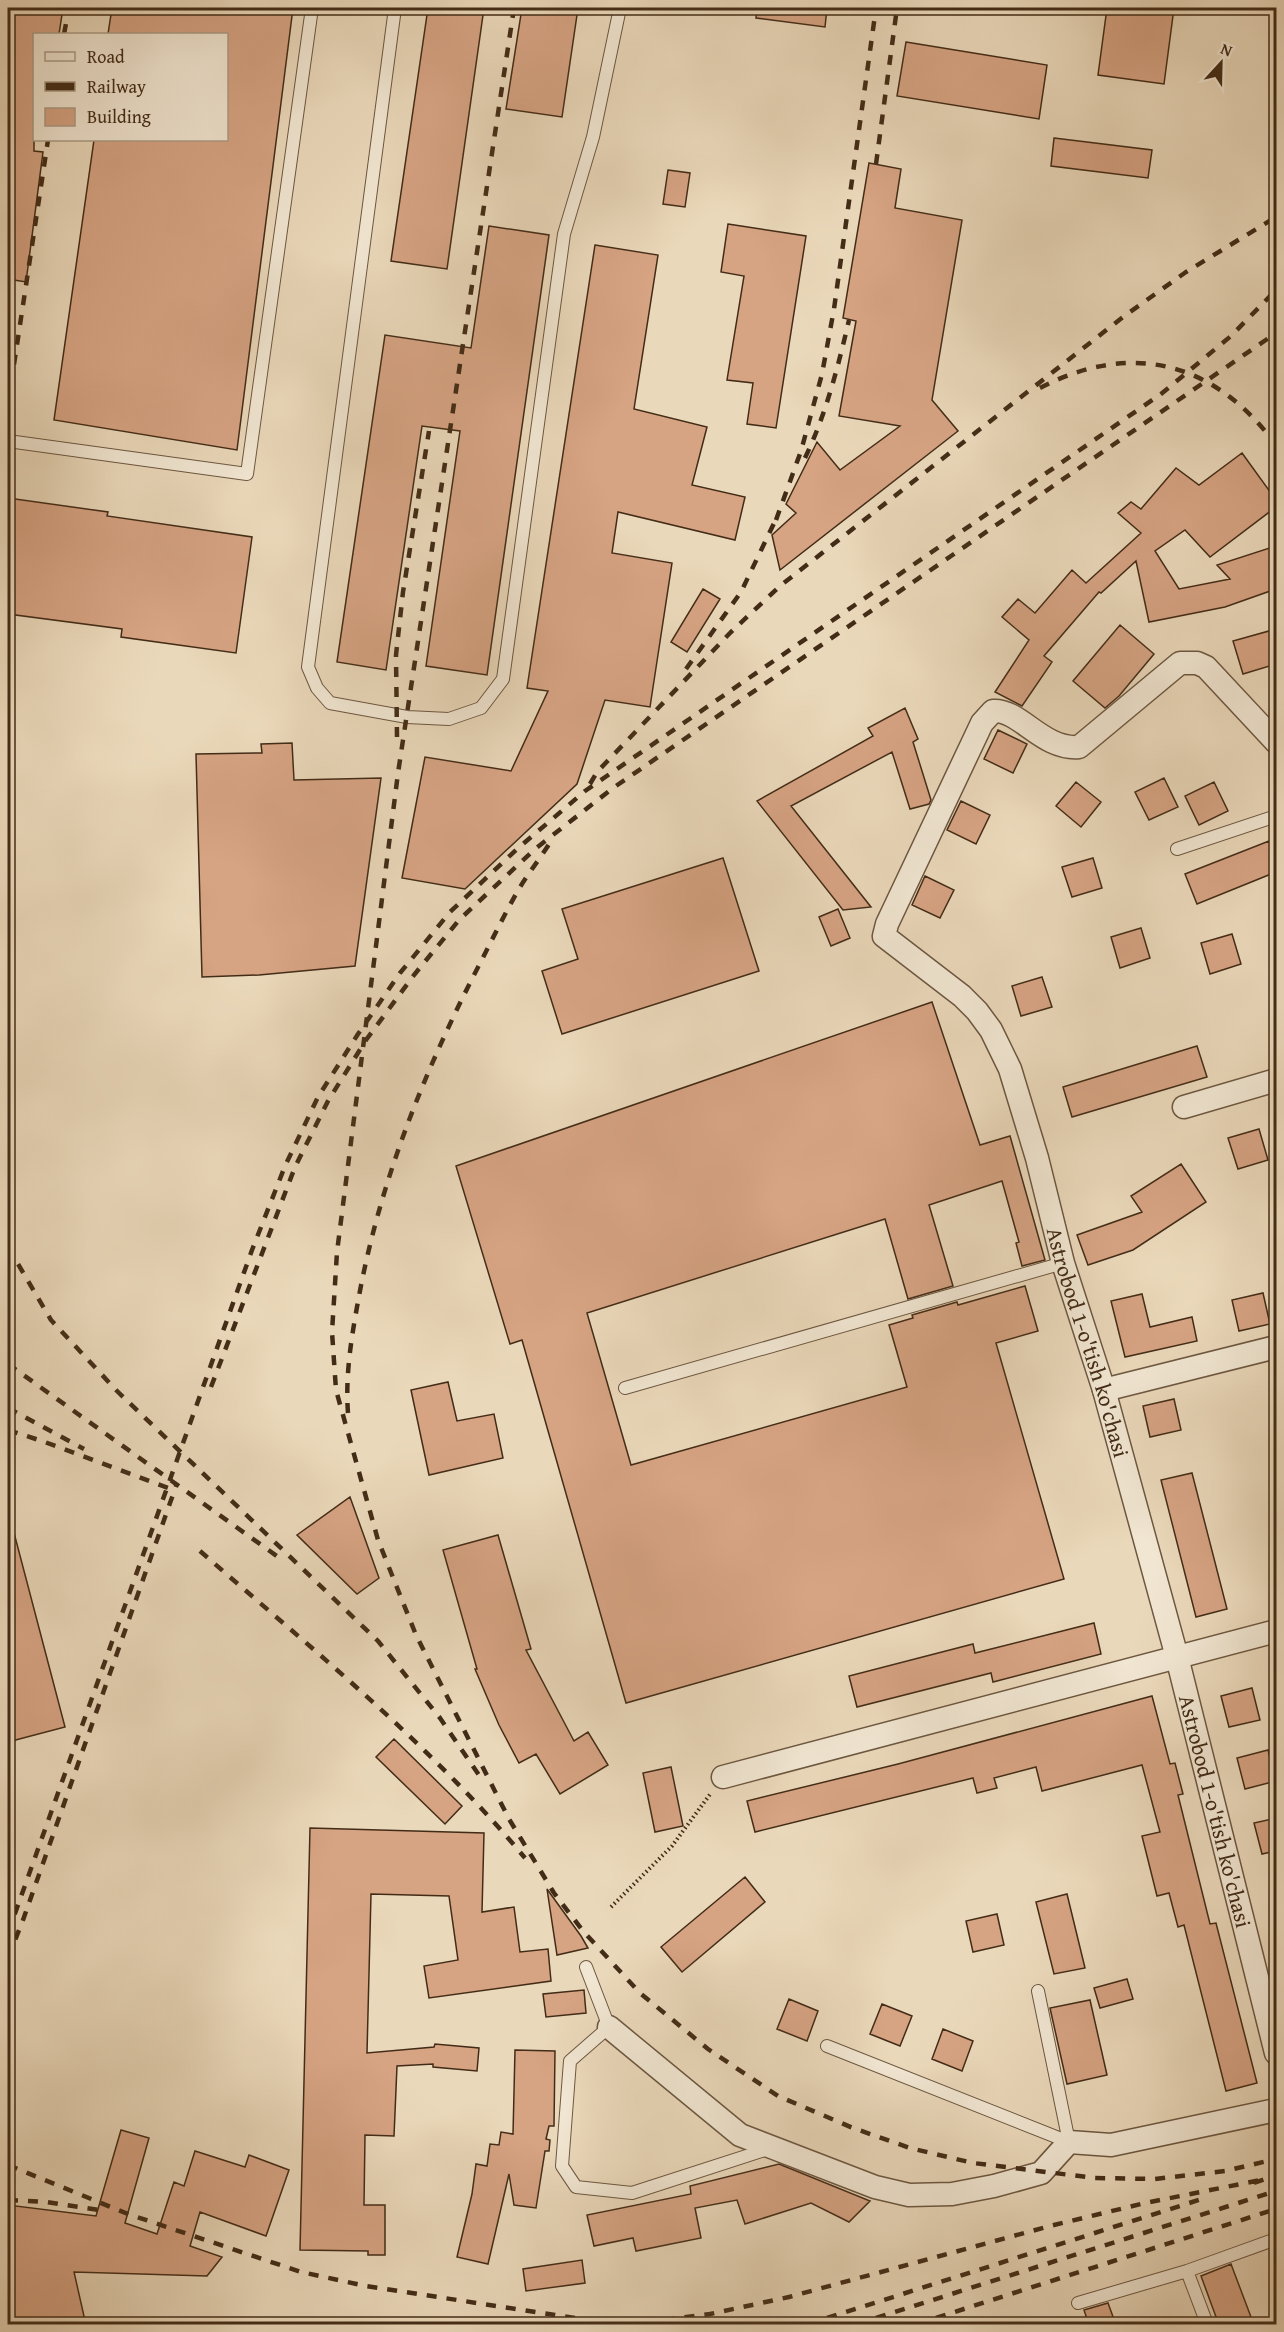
<svg xmlns="http://www.w3.org/2000/svg" width="1284" height="2332" viewBox="0 0 1284 2332" font-family="'Gentium Book Plus',serif">
	<rect width="100%" height="100%" fill="#ead8ba"/>
	<filter id="stains"><feTurbulence type="fractalNoise" baseFrequency=".00333" numOctaves="4"/><feColorMatrix values="0 0 0 0 .2 0 0 0 0 .09 0 0 0 0 .02 0 0 0 .5 -.17"/></filter>
	<radialGradient id="worn" r=".72"><stop offset=".6" stop-color="#630" stop-opacity="0"/><stop offset="1" stop-color="#630" stop-opacity=".3"/></radialGradient>
	<path fill="#d6a383" stroke="#432c17" stroke-width="1.5" d="M8,8H63L59,34H34V151L43,152L26,282L8,279Z
		M112,8H293L237,450L54,420L94,140H226V34H108Z
		M428,8H484L447,269L391,261Z
		M522,8H578L562,117L506,109Z
		M757,8H827L825,27L756,18Z
		M1107,8H1174L1164,84L1098,75Z
		M906,42L1047,65L1039,119L897,96Z
		M1054,138L1152,150L1148,178L1051,166Z
		M869,163L901,169L895,208L962,220L932,400L958,431L780,570L772,535L796,513L786,504L817,442L840,470L900,426L839,416L856,321L843,318Z
		M668,170L690,173L685,207L663,204Z
		M728,224L806,236L776,428L747,424L753,383L727,380L744,276L721,272Z
		M489,226L549,235L487,675L426,666L460,431L422,426L386,670L337,662L385,335L471,348Z
		M595,245L658,255L634,409L707,427L692,485L745,497L735,540L618,512L612,553L672,563L650,707L605,700L577,784L465,889L402,878L425,757L511,771L548,691L527,688Z
		M1242,453L1276,500V507L1210,557L1185,530L1155,551L1179,589L1230,579L1217,565L1276,546V589L1225,607L1149,622L1136,561L1101,593L1099,592L1044,656L1052,662L1022,706L995,692L1029,640L1002,617L1018,599L1035,613L1072,570L1086,583L1141,533L1118,513L1131,502L1141,509L1176,468L1199,485Z
		M8,498L108,512L107,516L252,537L236,653L121,637L122,629L8,614Z
		M703,589L720,599L687,652L671,642Z
		M1120,625L1154,654L1119,696L1105,708L1073,681Z
		M1276,629V664L1243,674L1233,641Z
		M905,708L918,739L913,742L931,800L929,804L910,809L892,752L791,806L871,907L843,910L757,801L873,736L868,728Z
		M998,730L1027,744L1013,773L984,759Z
		M292,743L294,780L381,778L355,966L259,975L202,977L196,754L262,753L261,744Z
		M1164,778L1178,807L1149,820L1135,792Z
		M1076,782L1101,802L1081,827L1056,806Z
		M1214,782L1228,811L1199,825L1185,796Z
		M961,801L990,815L976,844L947,830Z
		M1269,841L1276,860V872L1197,904L1185,874Z
		M723,858L759,971L562,1034L542,971L578,959L562,909Z
		M1093,858L1102,888L1072,897L1062,867Z
		M925,876L954,890L940,918L912,905Z
		M838,909L850,938L831,946L819,917Z
		M1141,928L1150,958L1120,968L1111,937Z
		M1232,934L1241,964L1210,974L1201,943Z
		M1042,977L1052,1007L1021,1016L1012,986Z
		M932,1002L980,1145L1010,1136L1045,1260L1022,1266L1016,1243L1019,1242L1002,1181L929,1205L953,1286L908,1299L885,1219L587,1313L631,1465L907,1387L889,1325L913,1318L912,1315L957,1302L958,1305L1025,1286L1038,1331L996,1343L1064,1579L626,1703L522,1340L510,1344L456,1166Z
		M1197,1046L1207,1077L1072,1117L1063,1087Z
		M1259,1129L1268,1160L1238,1169L1228,1138Z
		M1181,1164L1206,1202L1133,1250L1088,1265L1077,1235L1142,1212L1131,1196Z
		M1263,1293L1270,1324L1239,1331L1232,1300Z
		M1142,1294L1150,1327L1192,1317L1197,1341L1125,1357L1111,1301Z
		M448,1382L457,1421L494,1414L503,1458L429,1475L411,1390Z
		M1174,1399L1181,1430L1150,1437L1143,1406Z
		M1192,1473L1227,1609L1196,1617L1161,1480Z
		M350,1497L379,1578L357,1594L297,1535Z
		M13,1529L65,1727L8,1742V1530Z
		M498,1535L531,1649L526,1650L574,1741L588,1732L608,1765L560,1794L536,1754L519,1763L499,1725L475,1669H477L443,1550Z
		M1094,1623L1101,1654L993,1682L991,1673L857,1707L849,1676L973,1644L975,1653Z
		M1252,1688L1260,1720L1229,1727L1221,1696Z
		M1152,1696L1170,1764L1175,1763L1183,1794L1178,1795L1210,1924L1216,1923L1257,2083L1226,2091L1184,1925L1178,1927L1169,1893L1157,1896L1142,1836L1160,1832L1142,1765L1042,1791L1036,1767L994,1778L997,1788L977,1793L973,1778L755,1832L747,1801L898,1764Z
		M394,1739L462,1806L445,1824L376,1757Z
		M1268,1750L1276,1781L1245,1789L1237,1758Z
		M671,1767L683,1826L655,1832L643,1773Z
		M1276,1818V1851L1262,1854L1254,1823Z
		M310,1828L484,1833L482,1912L514,1907L520,1952L548,1949L551,1981L429,1998L424,1966L458,1960L449,1896L371,1894L367,2053L434,2047L435,2044L479,2048L477,2071L433,2067V2064L397,2066L394,2136L365,2135L364,2205H385V2255H368V2251L300,2250Z
		M745,1877L765,1902L682,1972L661,1947Z
		M547,1889L581,1936L588,1948L557,1955Z
		M1067,1894L1085,1968L1054,1974L1036,1902Z
		M997,1914L1004,1945L973,1952L966,1921Z
		M1127,1979L1133,1999L1100,2008L1094,1988Z
		M584,1990L586,2013L546,2017L543,1994Z
		M789,1999L818,2011L807,2041L777,2029Z
		M1090,2000L1107,2075L1067,2084L1050,2008Z
		M882,2004L912,2016L900,2046L870,2034Z
		M943,2029L973,2041L962,2071L932,2059Z
		M515,2050L555,2051L554,2126H549L546,2139L550,2140L549,2151H545L536,2208L514,2205L509,2174L488,2264L457,2257L472,2194L476,2164L487,2166L490,2144L499,2145L501,2132L513,2134Z
		M121,2130L149,2138L125,2223L157,2234L174,2182L184,2186L195,2151L245,2167L249,2155L289,2170L266,2236L200,2212L190,2246L222,2257L207,2276L74,2272L86,2325H8V2205L96,2216Z
		M779,2164L870,2201L849,2222L811,2203L745,2224L737,2200L695,2208L701,2238L636,2251L633,2238L594,2246L587,2215L691,2194L690,2186Z
		M582,2260L585,2283L526,2291L523,2269Z
		M1231,2264L1254,2325H1219L1201,2276Z
		M1108,2303L1116,2325H1089L1084,2310Z"/>
	<g fill="none" stroke-linecap="round" stroke-linejoin="round">
		<defs>
			<path id="lane" d="M395,8L308,667L317,688L330,703L407,717L449,719L481,708L503,679L564,234L593,137L620,8
				M8,441L247,474L312,8
				M1177,849L1276,816
				M625,1388L1063,1263
				M586,1967L609,2027L570,2061L562,2166L576,2187L632,2193L771,2148
				M827,2046L1069,2142L1038,1991
				M1187,2271L1207,2324
				M1078,2303L1187,2271L1276,2239"/>
			<g id="street">
				<path id="s1" d="M1276,742L1206,667L1197,663H1180L1079,747C1042,750 1020,709 993,711L982,723L887,924L884,936L962,996L977,1011L991,1030L1010,1069L1037,1158L1063,1263L1104,1390L1177,1657L1276,2053"/>
				<path d="M1184,1107L1276,1080"/>
				<path d="M1104,1390L1276,1347"/>
				<path d="M723,1777L1276,1631"/>
				<path d="M609,2027L740,2135L875,2187L909,2195L952,2194L994,2186L1041,2173L1069,2142L1111,2145L1276,2110"/>
			</g>
		</defs>
		<use href="#lane" stroke="#6d5740" stroke-width="14"/>
		<use href="#street" stroke="#6d5740" stroke-width="25"/>
		<path stroke="#432c17" stroke-width="4" stroke-dasharray="1.5 3" stroke-linecap="butt" d="M611,1907L672,1846L711,1793"/>
		<use href="#lane" stroke="#f1e6d2" stroke-width="12"/>
		<use href="#street" stroke="#f1e6d2" stroke-width="22"/>
		<path stroke="#432c17" stroke-width="4.5" stroke-dasharray="10 10" stroke-linecap="butt" d="M514,8L398,773L337,1252L332,1332L336,1390L378,1540L416,1635L509,1819L554,1893L583,1931L640,1993L708,2049L778,2096L853,2128L910,2148L973,2163L1095,2178L1155,2179L1225,2171L1276,2159
			M64,34L69,8
			M876,164L897,8
			M1040,388C1132,340 1215,362 1276,445
			M8,404L48,140
			M805,458C826,414 838,367 849,320
			M776,520L801,451L822,374L834,309L876,8
			M686,669L741,592L778,515
			M397,737L396,655L403,592L429,431
			M590,784L597,772L731,632L780,586L1123,317L1186,272L1276,217
			M8,1247L51,1320L117,1391L378,1641L440,1718L479,1775
			M8,1364L281,1559
			M211,1387L295,1167L328,1101L366,1040L414,975L459,920L535,849L613,788L1276,333
			M8,1408L84,1449
			M348,1413C345,1374 352,1334 359,1296C380,1183 422,1077 474,975C488,948 501,921 516,894C526,876 540,859 551,841
			M8,1430L42,1441L171,1489
			M200,1551C312,1649 430,1744 525,1858
			M8,1933L252,1250L285,1166L318,1097L358,1034L400,973L450,912L516,850L585,791L1161,394L1231,336L1276,290
			M8,1958L23,1920L176,1486
			M8,2165L128,2214L301,2272L366,2286L581,2319L649,2322L710,2314L789,2297L1050,2226L1145,2203L1261,2180
			M1254,2183L1276,2175
			M8,2200L46,2202L106,2211
			M808,2324L1205,2198
			M857,2324L1276,2191
			M917,2324L1276,2209"/>
	</g>
	<g text-anchor="middle" dominant-baseline="central" stroke-width="6" stroke-linejoin="round" paint-order="stroke">
		<g font-size="22" fill="#432c17" stroke="#f1e6d2">
			<text stroke="none"><textPath href="#s1" startOffset="1078">Astrobod 1-o'tish ko'chasi</textPath></text>
			<text stroke="none"><textPath href="#s1" startOffset="1564">Astrobod 1-o'tish ko'chasi</textPath></text>
		</g>
	</g>
	<rect width="1284" height="2332" fill="none" stroke="#ead8ba" stroke-width="30"/>
	<rect x="9" y="9" width="1266" height="2314" fill="none" stroke="#432c17" stroke-width="3"/>
	<rect x="15" y="15" width="1254" height="2302" fill="none" stroke="#432c17" stroke-width="1.5"/>
	<rect x="33" y="33" width="195" height="108" fill="#f1e6d2" stroke="#ab9c87" stroke-width="1.5"/>
	<rect x="45" y="52" width="30" height="9" fill="#f1e6d2" stroke="#ab9c87" stroke-width="1.5"/>
	<text x="87" y="63" font-size="18" fill="#432c17">Road</text>
	<rect x="45" y="82" width="30" height="9" fill="#432c17" stroke="#ab9c87" stroke-width="1.5"/>
	<text x="87" y="93" font-size="18" fill="#432c17">Railway</text>
	<rect x="45" y="108" width="30" height="18" fill="#d6a383" stroke="#ab9c87" stroke-width="1.5"/>
	<text x="87" y="123" font-size="18" fill="#432c17">Building</text>
	<g transform="translate(1221 63) rotate(22)" stroke="#f1e6d2" stroke-width="4.5" paint-order="stroke">
	<path d="M0-4.5L10 22L0 15L-10 22Z" fill="#432c17"/>
	<text y="-9" font-size="16" font-weight="bold" text-anchor="middle" fill="#432c17">N</text>
	</g>
	<rect width="100%" height="100%" filter="url(#stains)"/>
	<rect width="100%" height="100%" fill="url(#worn)"/>
</svg>
